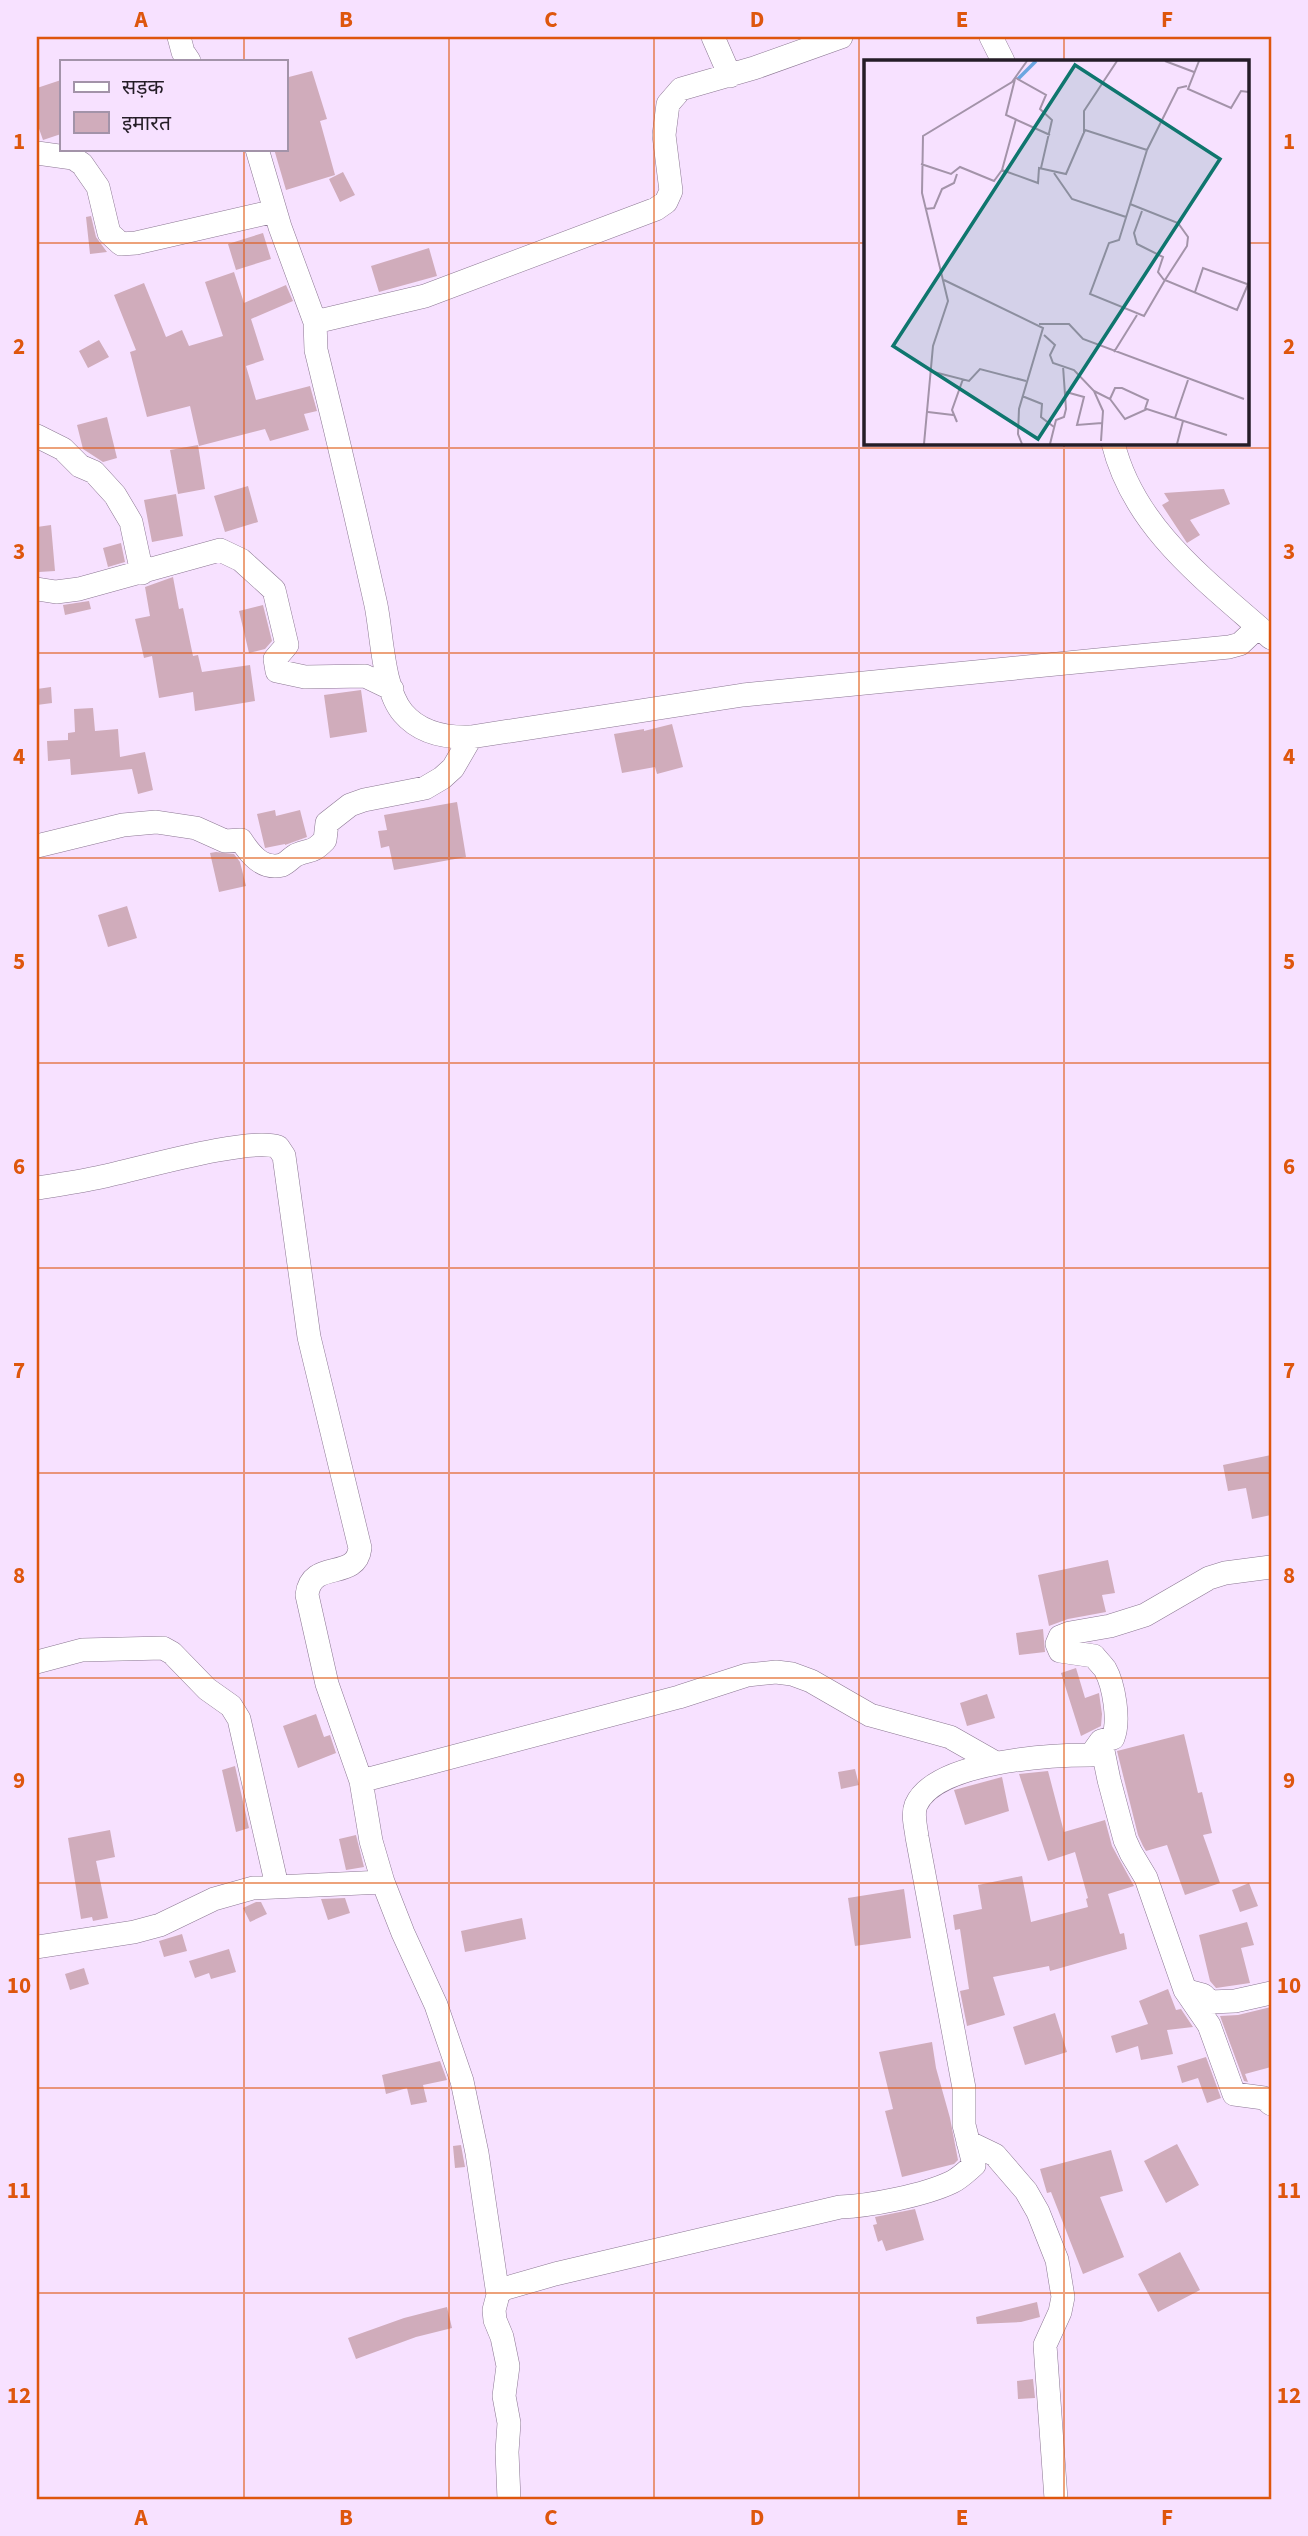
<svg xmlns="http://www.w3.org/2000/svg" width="1308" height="2536" viewBox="0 0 1308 2536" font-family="'Source Sans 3','Noto Sans Devanagari',sans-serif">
	<rect width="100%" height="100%" fill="#f7e1ff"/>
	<path fill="#d0acbb" d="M312,71L327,119L320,121L335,175L286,190L274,149H285V78Z
		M61,80V134L43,140L37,123V88Z
		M343,172L355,195L340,202L329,179Z
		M91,216L96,237L107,252L90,254L86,217Z
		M263,233L271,259L236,270L228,244Z
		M429,248L437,276L379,292L371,266Z
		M234,272L244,303L286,285L293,301L251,319L264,360L246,366L256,400L310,386L317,411L304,414L309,430L270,441L265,429L199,446L190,406L147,417L130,352L136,350L114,295L144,283L166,337L182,330L189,346L223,336L205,282Z
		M99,340L109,357L88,368L79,351Z
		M107,417L117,458L103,462L83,449L77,425Z
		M198,445L205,489L178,494L170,450Z
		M248,486L258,522L225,532L214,496Z
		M1224,489L1230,504L1190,520L1200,535L1187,543L1162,505L1169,501L1164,493Z
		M176,494L183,536L152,542L144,500Z
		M51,525L55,571L39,572L37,527Z
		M121,543L125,562L108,567L103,548Z
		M173,577L179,609L183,608L193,656L198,655L202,672L250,665L255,701L195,711L193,692L159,698L152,656L144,658L135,619L150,616L145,587Z
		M89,601L91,609L65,615L63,605Z
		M263,605L272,641L265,649L249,653L239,611Z
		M51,687L52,703L37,705V689Z
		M361,690L367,732L330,738L324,695Z
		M93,708L95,731L118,729L120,757L145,752L153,790L138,794L132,769L71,775L70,759L48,761L47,741L68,740V733L75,732L74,709Z
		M672,724L683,767L657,774L655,767L622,773L614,734L644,729V731Z
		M457,802L466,857L394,870L389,846L381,848L378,831L387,830L384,815Z
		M275,810L276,816L300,810L307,837L285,845V844L265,848L257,814Z
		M216,852L234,854L240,862L246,886L219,892L210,853Z
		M127,906L137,938L108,947L98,915Z
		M1271,1455V1515L1252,1519L1246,1488L1228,1491L1223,1465Z
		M1108,1560L1115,1593L1102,1595L1106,1612L1068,1619L1049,1626L1038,1575Z
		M1043,1629L1045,1652L1019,1655L1016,1633Z
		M1076,1668L1085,1698L1099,1693L1102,1714L1101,1726L1081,1736L1061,1673Z
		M987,1694L995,1718L967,1726L960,1703Z
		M316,1714L324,1737L330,1735L336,1753L298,1768L283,1726Z
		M1184,1734L1198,1793L1202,1792L1212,1833L1203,1835L1220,1883L1185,1895L1167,1845L1146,1851L1143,1846L1138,1835L1117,1751Z
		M235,1766L249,1828L236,1832L222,1770Z
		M855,1769L859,1785L841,1789L838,1772Z
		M1048,1771L1064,1832L1105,1820L1112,1846L1134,1886L1108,1894L1120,1934L1124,1933L1127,1949L1050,1971L1049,1966L993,1977L1005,2015L967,2026L960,1991L969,1989L960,1929L955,1930L953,1915L982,1909L978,1885L1022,1876L1031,1922L1088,1907L1086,1899L1088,1898L1075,1852L1048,1861L1019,1774Z
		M1002,1777L1009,1811L965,1825L954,1790Z
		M110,1830L115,1857L96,1861L108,1918L93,1921L92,1917L81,1919L68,1838Z
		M356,1835L364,1867L346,1870L339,1839Z
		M1249,1883L1258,1906L1240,1912L1232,1890Z
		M904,1889L911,1938L855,1946L848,1898Z
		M345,1898L350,1913L328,1920L321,1899Z
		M256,1902H261L267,1914L250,1922L243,1908Z
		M522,1918L526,1939L465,1952L461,1931Z
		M1247,1922L1254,1945L1241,1948L1250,1983L1216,1988L1210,1981L1199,1935Z
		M182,1934L187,1951L164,1957L159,1941Z
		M229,1949L236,1972L211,1979L209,1973L195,1978L189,1961Z
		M84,1968L89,1984L70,1990L65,1974Z
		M1168,1989L1176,2010L1181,2009L1193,2027L1167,2030L1173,2054L1141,2060L1138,2046L1116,2053L1111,2036L1148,2024L1139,2001Z
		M1271,2007V2067L1245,2074L1248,2082L1244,2081L1220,2016L1238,2015Z
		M1055,2013L1067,2052L1025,2065L1013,2027Z
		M932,2042L936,2068L950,2118L958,2160L954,2164L902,2177L885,2111L893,2109L879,2052Z
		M1206,2057L1221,2098L1207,2103L1198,2078L1182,2083L1177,2066Z
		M440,2061L447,2080L423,2085L427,2102L411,2105L407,2088L386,2094L382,2075Z
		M1177,2144L1199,2185L1166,2203L1144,2161Z
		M461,2145L465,2167L455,2168L453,2146Z
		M1111,2150L1123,2191L1100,2197L1124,2257L1083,2274L1051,2192L1047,2193L1040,2169Z
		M915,2209L924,2240L886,2251L882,2240L878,2242L873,2225L877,2224L875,2217Z
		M1180,2252L1200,2290L1158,2312L1138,2274Z
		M1037,2302L1040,2317L1021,2322L977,2324L976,2317Z
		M447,2307L452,2328L416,2337L356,2359L348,2338L404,2318Z
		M1033,2379L1035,2398L1018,2399L1017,2381Z"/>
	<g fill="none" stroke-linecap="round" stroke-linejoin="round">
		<defs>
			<path id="street" d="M179,37L183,52L189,61
				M713,37L730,76
				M991,37L1003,61
				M257,149L280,227L315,322L316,350C337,435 357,520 376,605C382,635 383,690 403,713C420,733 446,738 471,737L743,695L1229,647L1240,644L1258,627
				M37,153L73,158L82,164L98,187L109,233L121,244L136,243L275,211
				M315,322L425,296L656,209L666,202L671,191L664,135L668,104L681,89L754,68L841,37
				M37,436L63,449L80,466L94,472L115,495L131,522L142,573
				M1113,443C1134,529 1208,582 1271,638
				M37,589L56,592L79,589L220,550L241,560L274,590L287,645L275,659L277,671L305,677L365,676L392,689
				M37,846L123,825L156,822L196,828L225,841L241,840C250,854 262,870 282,865C287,863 291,858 296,855C311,848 310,855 325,840L327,823L350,805L364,800L425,788L442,778L453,768L471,737
				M37,1188C56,1185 77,1182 96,1178C132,1171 249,1136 278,1147L284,1156L309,1337L360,1548C356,1582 311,1558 307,1595L327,1684L361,1781L371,1841L383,1882L403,1933L436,2005L462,2081L477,2153L498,2295
				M37,1662L82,1650L163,1648L172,1653L207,1689L231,1706L239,1719L277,1886
				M1101,1741L1109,1780L1125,1840L1131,1853L1146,1878L1185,1990L1209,2025L1234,2094L1264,2098L1271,2104
				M361,1781L679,1697L747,1675L776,1672L792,1674L811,1681L870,1715L950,1737L994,1762
				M37,1947L134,1932L160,1925L214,1899L253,1888L383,1882
				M1188,1991L1203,1995L1210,2002L1235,2001L1271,1993
				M968,2142L995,2155L1026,2191L1038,2212L1057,2260L1063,2297L1060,2312L1045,2345L1056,2499
				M509,2499L507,2452L509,2423L504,2396L508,2366L502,2337L495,2320L494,2310L498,2295L503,2289L555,2274L840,2207C870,2206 925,2195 952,2182C960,2178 967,2171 974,2165L964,2125V2088L917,1837C916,1827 912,1815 916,1805C935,1761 1050,1755 1091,1755L1101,1741L1113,1738C1120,1721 1114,1685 1105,1669C1102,1665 1097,1660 1094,1656L1060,1651L1057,1644L1060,1637L1070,1633L1110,1626L1145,1615L1209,1578L1225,1573L1271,1567"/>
		</defs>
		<use href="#street" stroke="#8b7792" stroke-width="24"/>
		<use href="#street" stroke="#fff" stroke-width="23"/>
	</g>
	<path fill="none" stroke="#de560d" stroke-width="2" stroke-opacity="0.55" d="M244,37V61M449,37V2499M654,37V2499M859,37V2499M1064,37V61M244,149V2499M37,243H865M1247,243H1271M1064,443V2499M37,448H1271M37,653H1271M37,858H1271M37,1063H1271M37,1268H1271M37,1473H1271M37,1678H1271M37,1883H1271M37,2088H1271M37,2293H1271"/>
	<g transform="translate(864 60)">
		<rect width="385" height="385" fill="#f7e1ff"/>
		<path fill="none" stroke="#6ba6e0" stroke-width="3.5" d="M154,19L172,1"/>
		<path fill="none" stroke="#a393a9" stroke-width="2" d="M301,1L330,12M335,1L324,29L367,48L377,31L385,32M152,18L182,35L176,49L188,60L177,108M151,19L142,55L186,75M152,59L138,110L174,123L175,108L202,114L221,70L283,90L314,28L323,26M220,73V51L253,1M283,90L255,180L245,183L226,234L280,256L301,220L373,250L385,222M57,104L87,114L96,107L130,121L138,110M190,113L208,139L262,157M266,144L314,163L324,177L323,186L301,220M61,149L70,148L78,129L90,123L93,114M278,151L270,173L273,184L299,197L294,212L300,220M80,220L179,268L155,349L154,374L158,384M331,232L339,208L383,224M175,264H205L219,279L380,339M180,275L191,285L186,295L189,303L210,310L230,331L239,351L237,381M250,292L273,255M66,311L105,321L116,309L162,321M230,331L246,339L261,359L283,349L363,375M202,332L220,337L213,365L238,363M158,336L178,344L177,357L190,367M246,339L251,328H258L284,340L281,349M64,352L89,355M311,358L324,320M93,362L88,350L99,319M60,384L69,286L84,241L58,133L59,76L148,22L163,1M186,384L192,360L200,357L202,349L199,306M313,384L319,361"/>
		<path fill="#0f766e" fill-opacity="0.15" stroke="#0f766e" stroke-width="3.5" d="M211,5L356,99L174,379L29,286Z"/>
		<rect width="385" height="385" fill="none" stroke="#251d27" stroke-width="3.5"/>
	</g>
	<rect width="1308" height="2536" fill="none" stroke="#f7e1ff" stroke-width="77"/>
	<rect x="60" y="60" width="228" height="91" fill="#f7e1ff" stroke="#a393a9" stroke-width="2"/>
	<rect x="74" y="82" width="35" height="10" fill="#ffffff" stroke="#a393a9" stroke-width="2"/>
	<text x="122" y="94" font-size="21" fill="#251d27">सड़क</text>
	<rect x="74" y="112" width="35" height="21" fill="#d0acbb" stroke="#a393a9" stroke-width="2"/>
	<text x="122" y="130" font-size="21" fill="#251d27">इमारत</text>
	<rect x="38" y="38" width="1232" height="2460" fill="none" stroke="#de560d" stroke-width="2.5"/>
	<g font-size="23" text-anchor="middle" font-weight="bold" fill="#de560d">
		<text x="141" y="27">A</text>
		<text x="346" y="27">B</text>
		<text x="551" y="27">C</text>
		<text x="757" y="27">D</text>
		<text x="962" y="27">E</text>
		<text x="1167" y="27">F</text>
		<text x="19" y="149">1</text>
		<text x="1289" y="149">1</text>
		<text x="19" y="354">2</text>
		<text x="1289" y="354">2</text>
		<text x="19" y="559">3</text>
		<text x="1289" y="559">3</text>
		<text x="19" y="764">4</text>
		<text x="1289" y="764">4</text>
		<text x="19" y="969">5</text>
		<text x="1289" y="969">5</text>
		<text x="19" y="1174">6</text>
		<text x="1289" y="1174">6</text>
		<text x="19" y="1378">7</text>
		<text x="1289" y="1378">7</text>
		<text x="19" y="1583">8</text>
		<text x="1289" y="1583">8</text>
		<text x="19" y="1788">9</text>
		<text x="1289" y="1788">9</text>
		<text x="19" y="1993">10</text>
		<text x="1289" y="1993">10</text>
		<text x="19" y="2198">11</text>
		<text x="1289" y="2198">11</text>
		<text x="19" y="2403">12</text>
		<text x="1289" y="2403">12</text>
		<text x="141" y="2525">A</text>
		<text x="346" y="2525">B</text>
		<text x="551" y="2525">C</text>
		<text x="757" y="2525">D</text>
		<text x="962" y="2525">E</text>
		<text x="1167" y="2525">F</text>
	</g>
</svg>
